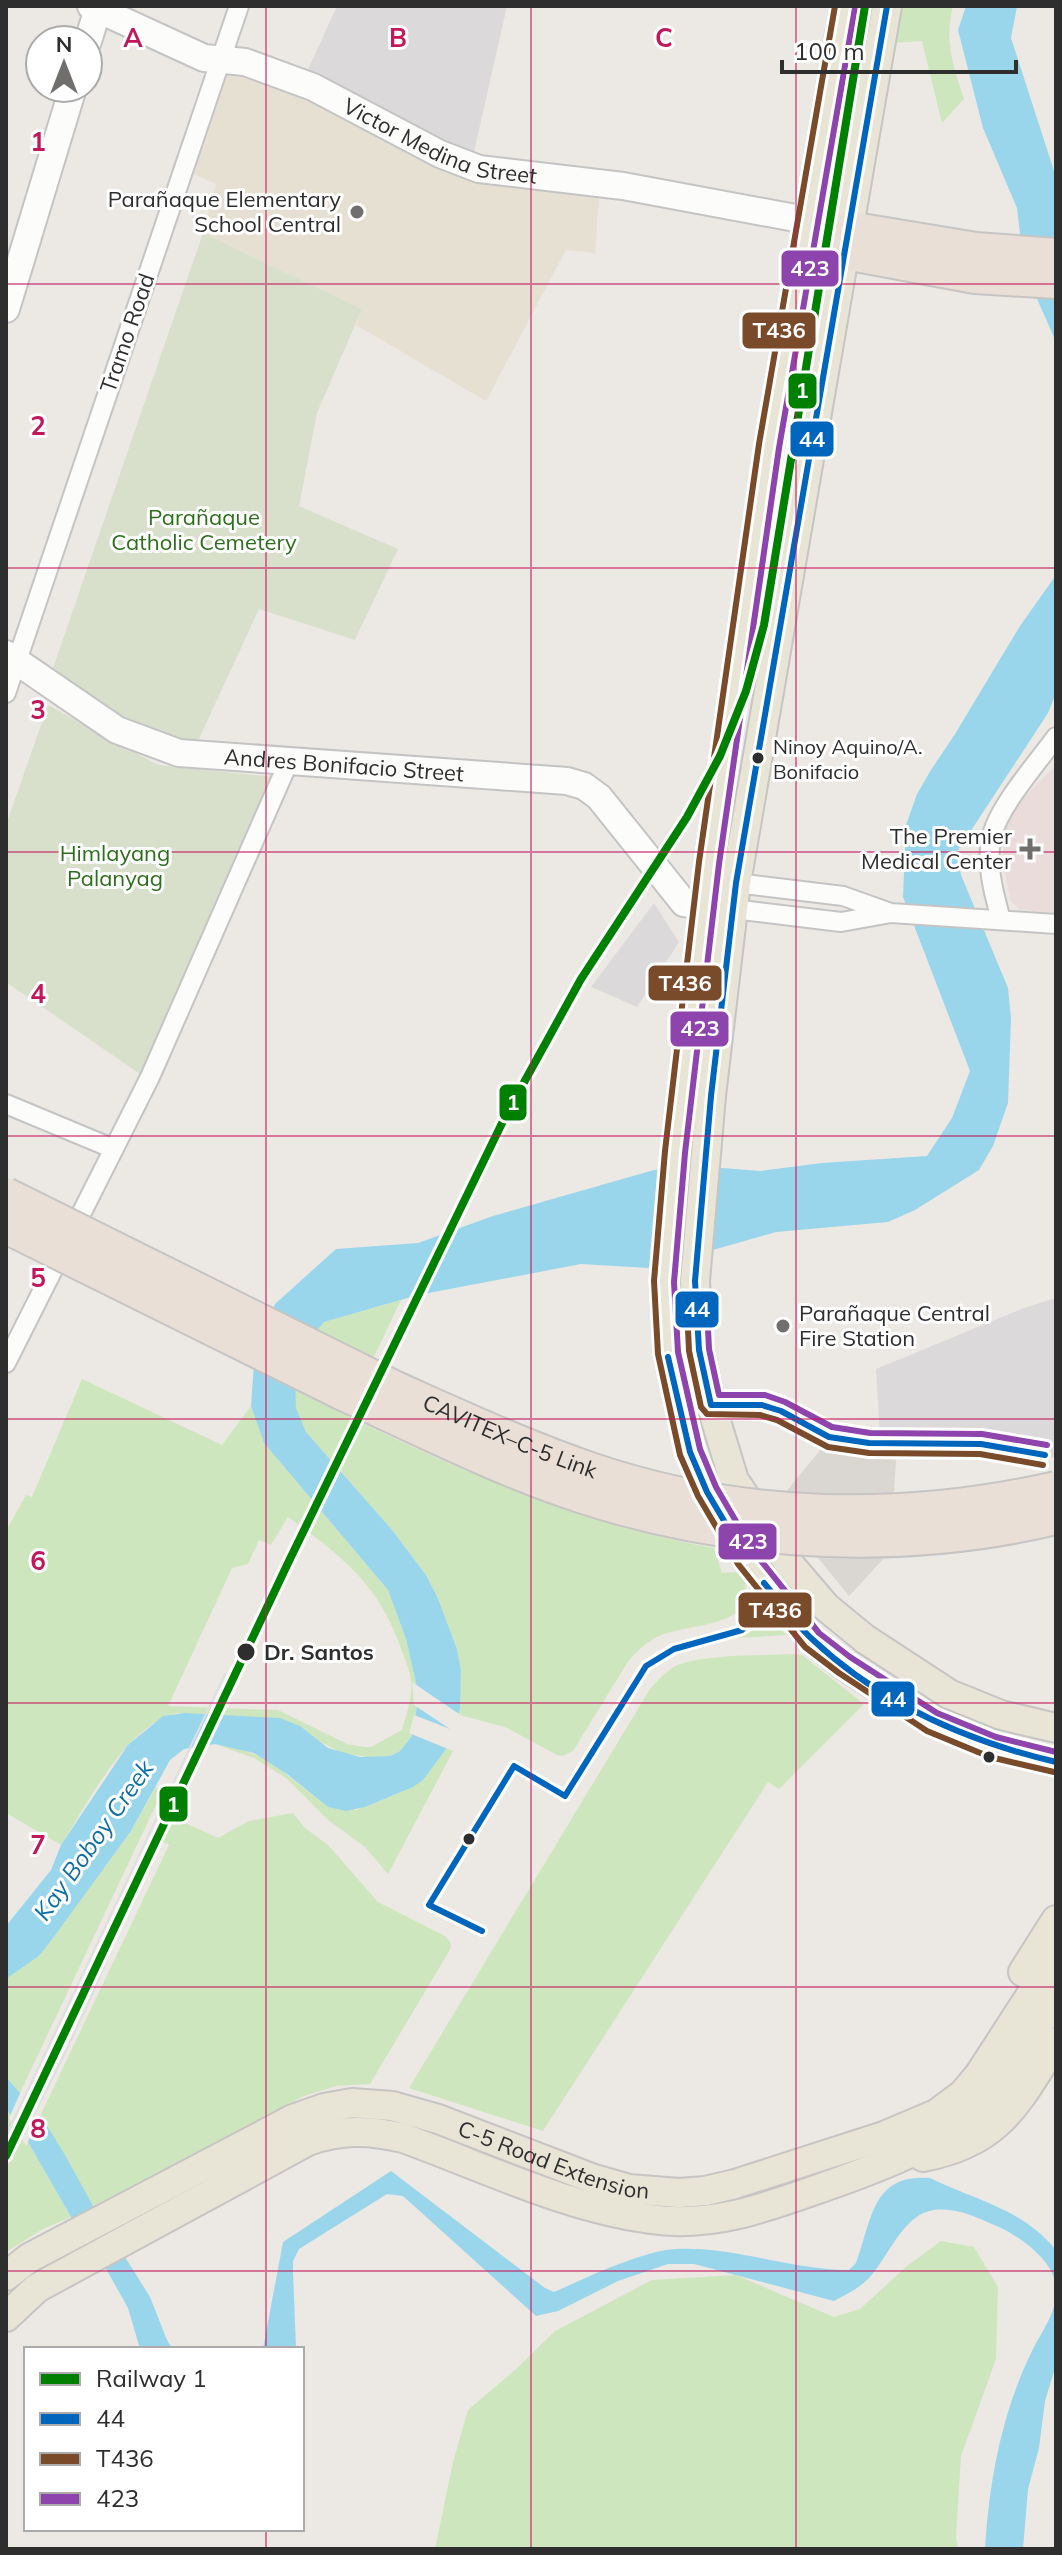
<svg xmlns="http://www.w3.org/2000/svg" width="1062" height="2555" viewBox="0 0 1062 2555" font-family="Mulish,sans-serif">
	<rect width="100%" height="100%" fill="#ece8e4"/>
	<path fill="#dcd9db" d="M337,6H507L473,156L306,74Z
		M654,903L679,942L637,1007L591,987Z
		M1056,1298V1456L1039,1463L881,1454L876,1369L1024,1308Z"/>
	<path fill="#e6e0d3" d="M221,68L249,75L303,96L515,184L599,198L595,253L566,250L486,401L356,325L362,309L203,233L216,184L186,171Z"/>
	<path fill="#e9dcdb" d="M1056,765V915L1019,909L1010,900L1003,860V837L1005,826L1022,799Z"/>
	<path fill="#cee6be" fill-rule="evenodd" d="M893,6H953C944,42 953,65 964,99L942,123L922,41L888,43Z
		M401,1300L346,1415C465,1473 583,1525 714,1548L722,1573L736,1572L745,1582L746,1602C733,1627 684,1625 659,1636C647,1642 638,1650 629,1660L573,1751L562,1756L557,1755L505,1727L459,1715L461,1670L457,1649L437,1596L426,1575L393,1531L306,1432L296,1408L295,1368L304,1346L324,1322Z
		M82,1379L222,1445L251,1406L264,1443L388,1590L406,1639L419,1696L417,1716L412,1736L400,1751L389,1756L374,1758L342,1753L317,1740L309,1733L177,1713C127,1724 87,1804 61,1845L6,1813V1531L26,1495L32,1497ZM288,1517C340,1555 378,1583 400,1646C404,1657 410,1670 411,1681C413,1697 406,1715 402,1730L371,1747H364L347,1744L278,1710L168,1706L232,1568L248,1564L259,1540L271,1545Z
		M770,1616L786,1635L739,1638L751,1632Z
		M792,1654L802,1655L864,1704L779,1789L768,1782L543,2131L409,2088L650,1689C658,1680 667,1670 678,1665C706,1654 761,1656 792,1654Z
		M215,1744L241,1749L268,1760L328,1807L356,1810L402,1792L446,1748L453,1751L388,1874L365,1847L328,1820L286,1778L254,1758Z
		M156,1787L163,1790L20,2093L6,2077V1979L39,1956L131,1831Z
		M293,1813L305,1828L328,1845L378,1902L445,1936L450,1942L451,1948L370,2084L336,2086L304,2096L93,2206L40,2116L169,1845L162,1841L172,1817L218,1838L249,1821Z
		M6,2108L28,2142L71,2217L43,2229L6,2252Z
		M941,2241L974,2247L998,2287L996,2359L961,2456L956,2536L958,2549H435L453,2462L468,2410L516,2369L555,2331L652,2280L736,2275L834,2317L860,2309L907,2266Z"/>
	<path fill="#d8e0cc" d="M203,233L362,309L317,413L299,506L398,549L355,640L259,609L198,741C149,740 93,698 51,674Z
		M48,705L158,765L274,777L143,1076L6,982V825Z"/>
	<path fill="#dad6d2" d="M821,1449L896,1460L890,1552L849,1596L775,1505Z"/>
	<path fill="#99d6ec" d="M966,6H1017L1011,38L1056,177V342L1024,269L1017,208L983,128L958,30Z
		M1056,575V693L1048,713L957,852L961,875L1008,988L1011,1018L1008,1103L993,1146L979,1170L915,1210L888,1222L776,1232L649,1268L581,1264L418,1295L324,1322L304,1346L295,1368L296,1408L306,1432L393,1531L426,1575L437,1596L457,1649L461,1670L460,1709L446,1749L423,1780L413,1787L365,1807L346,1811L328,1807L287,1774L254,1753L215,1744L184,1749L170,1760L131,1831L53,1938L39,1956L6,1979V1926L51,1870L61,1845L128,1745L163,1716L185,1713L280,1718L300,1726L328,1748L360,1757L390,1756L400,1751L412,1736L419,1696L406,1639L388,1590L264,1443L251,1406L255,1349L275,1304L336,1249L418,1243L493,1216L654,1170L723,1168L760,1171L822,1163L927,1156L952,1118L970,1071L903,897L906,825L917,794L931,770L955,734L1020,626Z
		M6,2077L43,2119L65,2155L93,2206L150,2297L167,2340L173,2349H140L128,2308L105,2267L71,2217L28,2142L6,2108Z
		M391,2171L545,2288L554,2292C586,2278 641,2251 676,2249C734,2246 791,2270 849,2270L856,2263C872,2220 872,2173 930,2178C975,2200 1023,2209 1056,2250V2365L1045,2401L1039,2448L1028,2489L1023,2549H985C989,2481 1002,2411 1033,2349C1044,2328 1061,2306 1055,2281C1049,2257 1020,2237 999,2227C978,2218 954,2205 929,2211C902,2218 887,2259 869,2278C858,2289 847,2294 834,2301L694,2264H668L618,2281L558,2311L536,2316L403,2196L387,2194L299,2249L293,2261V2271L296,2349H263L283,2242Z"/>
	<path fill="#ece8e4" d="M412,1682L462,1716L448,1749L409,1733L414,1715L450,1729L414,1705Z
		M22,2089L42,2112L26,2146L9,2118Z"/>
	<g fill="none" stroke-linecap="round" stroke-linejoin="round">
		<defs>
			<path id="street" d="M6,693L239,6
				M736,883L843,896L888,912
				M733,909L841,922L891,913L1056,924
				M1001,920C994,894 985,863 992,835C1000,805 1037,763 1056,737
				M6,1104L114,1149
				M6,1363L150,1077L289,761"/>
			<g id="secondary">
				<path id="s1" d="M91,6L204,58L245,62L313,87L440,154L479,169L623,186L849,228"/>
				<path d="M88,41L98,9"/>
				<path d="M6,309L73,88"/>
				<path id="s2" d="M6,654L117,730L179,753L567,781L584,786L599,797L684,903L726,908"/>
			</g>
			<g id="primary">
				<path d="M845,6L769,446L709,863L675,1152L664,1282L668,1353L690,1452L707,1492L746,1558L812,1640L844,1665L932,1722L993,1747L1056,1762"/>
				<path d="M887,6L736,883L711,1096L695,1281L699,1350L711,1405L734,1480L790,1565L826,1607L865,1639L949,1694L1001,1715L1056,1728"/>
				<path d="M1023,1972L1056,1920"/>
				<path d="M923,2157C1001,2142 1017,2103 1056,2042"/>
				<path id="s3" d="M6,2276L29,2258L293,2119L324,2108L352,2103L392,2106L438,2119L594,2179L629,2189L679,2193L705,2191L735,2184L884,2136L936,2114L963,2094L979,2075L1056,1956"/>
				<path d="M6,2317L37,2288L308,2141C341,2129 369,2130 403,2138C484,2167 564,2207 650,2219C710,2228 765,2208 821,2188C880,2167 939,2147 985,2101C1013,2074 1035,2029 1056,1996"/>
			</g>
			<path id="highway" d="M849,228L976,249L1056,255
				M845,253L975,277L1056,282
				M354,1367L396,1388
				M341,1393L384,1413"/>
		</defs>
		<use href="#street" stroke="#c5c4c5" stroke-width="22"/>
		<use href="#secondary" stroke="#c5c4c5" stroke-width="30"/>
		<use href="#primary" stroke="#c6c5c4" stroke-width="32"/>
		<use href="#highway" stroke="#c6c5c4" stroke-width="36"/>
		<use href="#street" stroke="#fcfcfb" stroke-width="18"/>
		<use href="#secondary" stroke="#fcfcfb" stroke-width="26"/>
		<use href="#primary" stroke="#e8e4d6" stroke-width="28"/>
		<use href="#highway" stroke="#eadfd6" stroke-width="32"/>
		<path stroke="#dfdfe1" stroke-width="2" d="M6,2136L225,1674
			M6,2168C53,2079 100,1988 132,1892"/>
		<defs>
			<g id="highway-bridge">
				<path d="M6,1194L354,1367"/>
				<path d="M6,1227L341,1393"/>
				<path id="s4" d="M396,1388C461,1417 526,1447 593,1470C742,1520 903,1523 1056,1488"/>
				<path d="M384,1413C448,1443 513,1474 580,1496C732,1546 900,1555 1056,1518"/>
			</g>
		</defs>
		<use href="#highway-bridge" stroke="#c6c5c4" stroke-width="36" stroke-linecap="butt"/>
		<use href="#highway-bridge" stroke="#eadfd6" stroke-width="32"/>
		<defs>
			<path id="bus-1" d="M887,6L736,883L711,1096L695,1281L699,1350L711,1405H762L781,1411L829,1437L869,1443L981,1444L1045,1455
				M668,1357L690,1452L707,1492L746,1558
				M764,1583C780,1602 794,1622 812,1639C880,1703 966,1741 1056,1762
				M482,1931L429,1905L514,1766L565,1796L646,1666L674,1649L742,1630L758,1616L770,1591"/>
			<path id="bus-2" d="M835,6L759,444L699,862L665,1151L654,1281L658,1354L680,1455L698,1496L738,1564L805,1647L839,1673L927,1731L990,1757L1054,1772
				M688,1329L689,1351L701,1407L707,1414L760,1415L777,1420L828,1447L869,1453L980,1454L1043,1465"/>
			<path id="bus-3" d="M855,8L779,448L719,864L685,1153L674,1282L678,1352L700,1449L716,1487L754,1552L819,1633L850,1657L937,1713L996,1737L1056,1752
				M708,1329L709,1349L719,1395H765L785,1402L832,1427L870,1433L982,1434L1047,1445"/>
		</defs>
		<use href="#bus-1" stroke="#fff" stroke-width="12"/>
		<use href="#bus-2" stroke="#fff" stroke-width="12"/>
		<use href="#bus-3" stroke="#fff" stroke-width="12"/>
		<use href="#bus-1" stroke="#0065bd" stroke-width="6"/>
		<use href="#bus-2" stroke="#7a4b2a" stroke-width="6"/>
		<use href="#bus-3" stroke="#8e44ad" stroke-width="6"/>
		<defs>
			<path id="rail-1" d="M6,2156L289,1561L506,1115L581,979L687,817L720,756L746,691L764,625L865,6"/>
		</defs>
		<use href="#rail-1" stroke="#fff" stroke-width="14"/>
		<use href="#rail-1" stroke="#008000" stroke-width="8"/>
	</g>
	<path fill="none" stroke="#c2185b" stroke-width="2" stroke-opacity="0.55" d="M266,6V2349M531,6V2549M796,6V2549M6,284H1056M6,568H1056M6,852H1056M6,1136H1056M6,1419H1056M6,1703H1056M6,1987H1056M6,2271H1056M266,2529V2549"/>
	<g fill="#706f6e" stroke="#fff" stroke-width="3">
		<circle cx="357" cy="212" r="8"/>
		<path d="M1026 837h8v8h8v8h-8v8h-8v-8h-8v-8h8z"/>
		<circle cx="783" cy="1326" r="8"/>
	</g>
	<g fill="#2e2e2e" stroke="#fff" stroke-width="3">
		<circle cx="758" cy="758" r="7"/>
		<circle cx="246" cy="1652" r="10"/>
		<circle cx="989" cy="1757" r="7"/>
		<circle cx="469" cy="1839" r="7"/>
	</g>
	<g text-anchor="middle" dominant-baseline="central" stroke-width="6" stroke-linejoin="round" paint-order="stroke">
		<g font-size="20" fill="#2e2e2e" stroke="#fff" text-anchor="start">
			<text x="773" y="746">Ninoy Aquino/A.<tspan x="773" dy="25">Bonifacio</tspan></text>
		</g>
		<g font-size="22" fill="#2e2e2e" stroke="#fff">
			<text stroke="none"><textPath href="#s1" startOffset="378">Victor Medina Street</textPath></text>
			<text transform="translate(127 333) rotate(-71)">Tramo Road</text>
			<text stroke="none"><textPath href="#s2" startOffset="366">Andres Bonifacio Street</textPath></text>
			<text stroke="none"><textPath href="#s4" startOffset="124">CAVITEX–C-5 Link</textPath></text>
			<text stroke="none"><textPath href="#s3" startOffset="600">C-5 Road Extension</textPath></text>
		</g>
		<g font-size="22" fill="#2e2e2e" stroke="#fff" text-anchor="end">
			<text x="341" y="199">Parañaque Elementary<tspan x="341" dy="25">School Central</tspan></text>
			<text x="1012" y="836">The Premier<tspan x="1012" dy="25">Medical Center</tspan></text>
			<text x="799" y="1313" text-anchor="start">Parañaque Central<tspan x="799" dy="25">Fire Station</tspan></text>
		</g>
		<g font-size="22" fill="#2c6e1b" stroke="#fff">
			<text x="204" y="517">Parañaque<tspan x="204" dy="25">Catholic Cemetery</tspan></text>
			<text x="115" y="853">Himlayang<tspan x="115" dy="25">Palanyag</tspan></text>
		</g>
		<g font-size="22" font-weight="bold" fill="#2e2e2e" stroke="#fff" text-anchor="start">
			<text x="264" y="1652">Dr. Santos</text>
		</g>
		<g font-size="24" font-style="italic" fill="#0d6fa3" stroke="#fff">
			<text transform="translate(93 1840) rotate(-55)">Kay Boboy Creek</text>
		</g>
	</g>
	<g font-size="26" text-anchor="middle" font-weight="bold" fill="#c2185b" stroke="#fff" stroke-width="6" stroke-linejoin="round" paint-order="stroke">
		<text x="133" y="47">A</text>
		<text x="398" y="47">B</text>
		<text x="664" y="47">C</text>
		<text x="38" y="151">1</text>
		<text x="38" y="435">2</text>
		<text x="38" y="719">3</text>
		<text x="38" y="1003">4</text>
		<text x="38" y="1287">5</text>
		<text x="38" y="1570">6</text>
		<text x="38" y="1854">7</text>
		<text x="38" y="2138">8</text>
	</g>
	<g stroke="#fff" stroke-width="3">
		<rect x="780" y="249" width="60" height="39" rx="8" fill="#8e44ad"/>
		<rect x="741" y="311" width="76" height="39" rx="8" fill="#7a4b2a"/>
		<rect x="787" y="372" width="31" height="38" rx="8" fill="#008000"/>
		<rect x="789" y="420" width="46" height="38" rx="8" fill="#0065bd"/>
		<rect x="647" y="964" width="76" height="38" rx="8" fill="#7a4b2a"/>
		<rect x="669" y="1010" width="61" height="38" rx="8" fill="#8e44ad"/>
		<rect x="498" y="1083" width="30" height="39" rx="8" fill="#008000"/>
		<rect x="674" y="1290" width="46" height="39" rx="8" fill="#0065bd"/>
		<rect x="717" y="1522" width="61" height="39" rx="8" fill="#8e44ad"/>
		<rect x="737" y="1591" width="76" height="38" rx="8" fill="#7a4b2a"/>
		<rect x="870" y="1680" width="46" height="38" rx="8" fill="#0065bd"/>
		<rect x="158" y="1785" width="31" height="38" rx="8" fill="#008000"/>
	</g>
	<g font-size="22" text-anchor="middle" font-weight="bold" fill="#fff">
		<text x="810" y="276">423</text>
		<text x="779" y="338">T436</text>
		<text x="802" y="398">1</text>
		<text x="812" y="447">44</text>
		<text x="685" y="991">T436</text>
		<text x="700" y="1036">423</text>
		<text x="513" y="1110">1</text>
		<text x="697" y="1317">44</text>
		<text x="748" y="1549">423</text>
		<text x="775" y="1618">T436</text>
		<text x="893" y="1707">44</text>
		<text x="173" y="1812">1</text>
	</g>
	<rect width="1062" height="2555" fill="none" stroke="#2e2e2e" stroke-width="16"/>
	<rect x="24" y="2347" width="280" height="184" fill="#ffffff" stroke="#ababab" stroke-width="2"/>
	<rect x="40" y="2373" width="40" height="12" fill="#008000" stroke="#ababab" stroke-width="2"/>
	<text x="96" y="2387" font-size="24" fill="#2e2e2e">Railway 1</text>
	<rect x="40" y="2413" width="40" height="12" fill="#0065bd" stroke="#ababab" stroke-width="2"/>
	<text x="96" y="2427" font-size="24" fill="#2e2e2e">44</text>
	<rect x="40" y="2453" width="40" height="12" fill="#7a4b2a" stroke="#ababab" stroke-width="2"/>
	<text x="96" y="2467" font-size="24" fill="#2e2e2e">T436</text>
	<rect x="40" y="2493" width="40" height="12" fill="#8e44ad" stroke="#ababab" stroke-width="2"/>
	<text x="96" y="2507" font-size="24" fill="#2e2e2e">423</text>
	<g transform="translate(64 64)"><circle r="38" fill="#ffffff" stroke="#ababab" stroke-width="2"/>
	<path d="M0-6L14 30L0 20L-14 30Z" fill="#706f6e"/>
	<text y="-12" font-size="22" font-weight="bold" text-anchor="middle" fill="#2e2e2e">N</text>
	</g>
	<path d="M782 60v12h234v-12" fill="none" stroke="#2e2e2e" stroke-width="4"/>
	<text x="794" y="60" font-size="24" fill="#2e2e2e" stroke="#ffffff" stroke-width="6" paint-order="stroke">100 m</text>
</svg>
